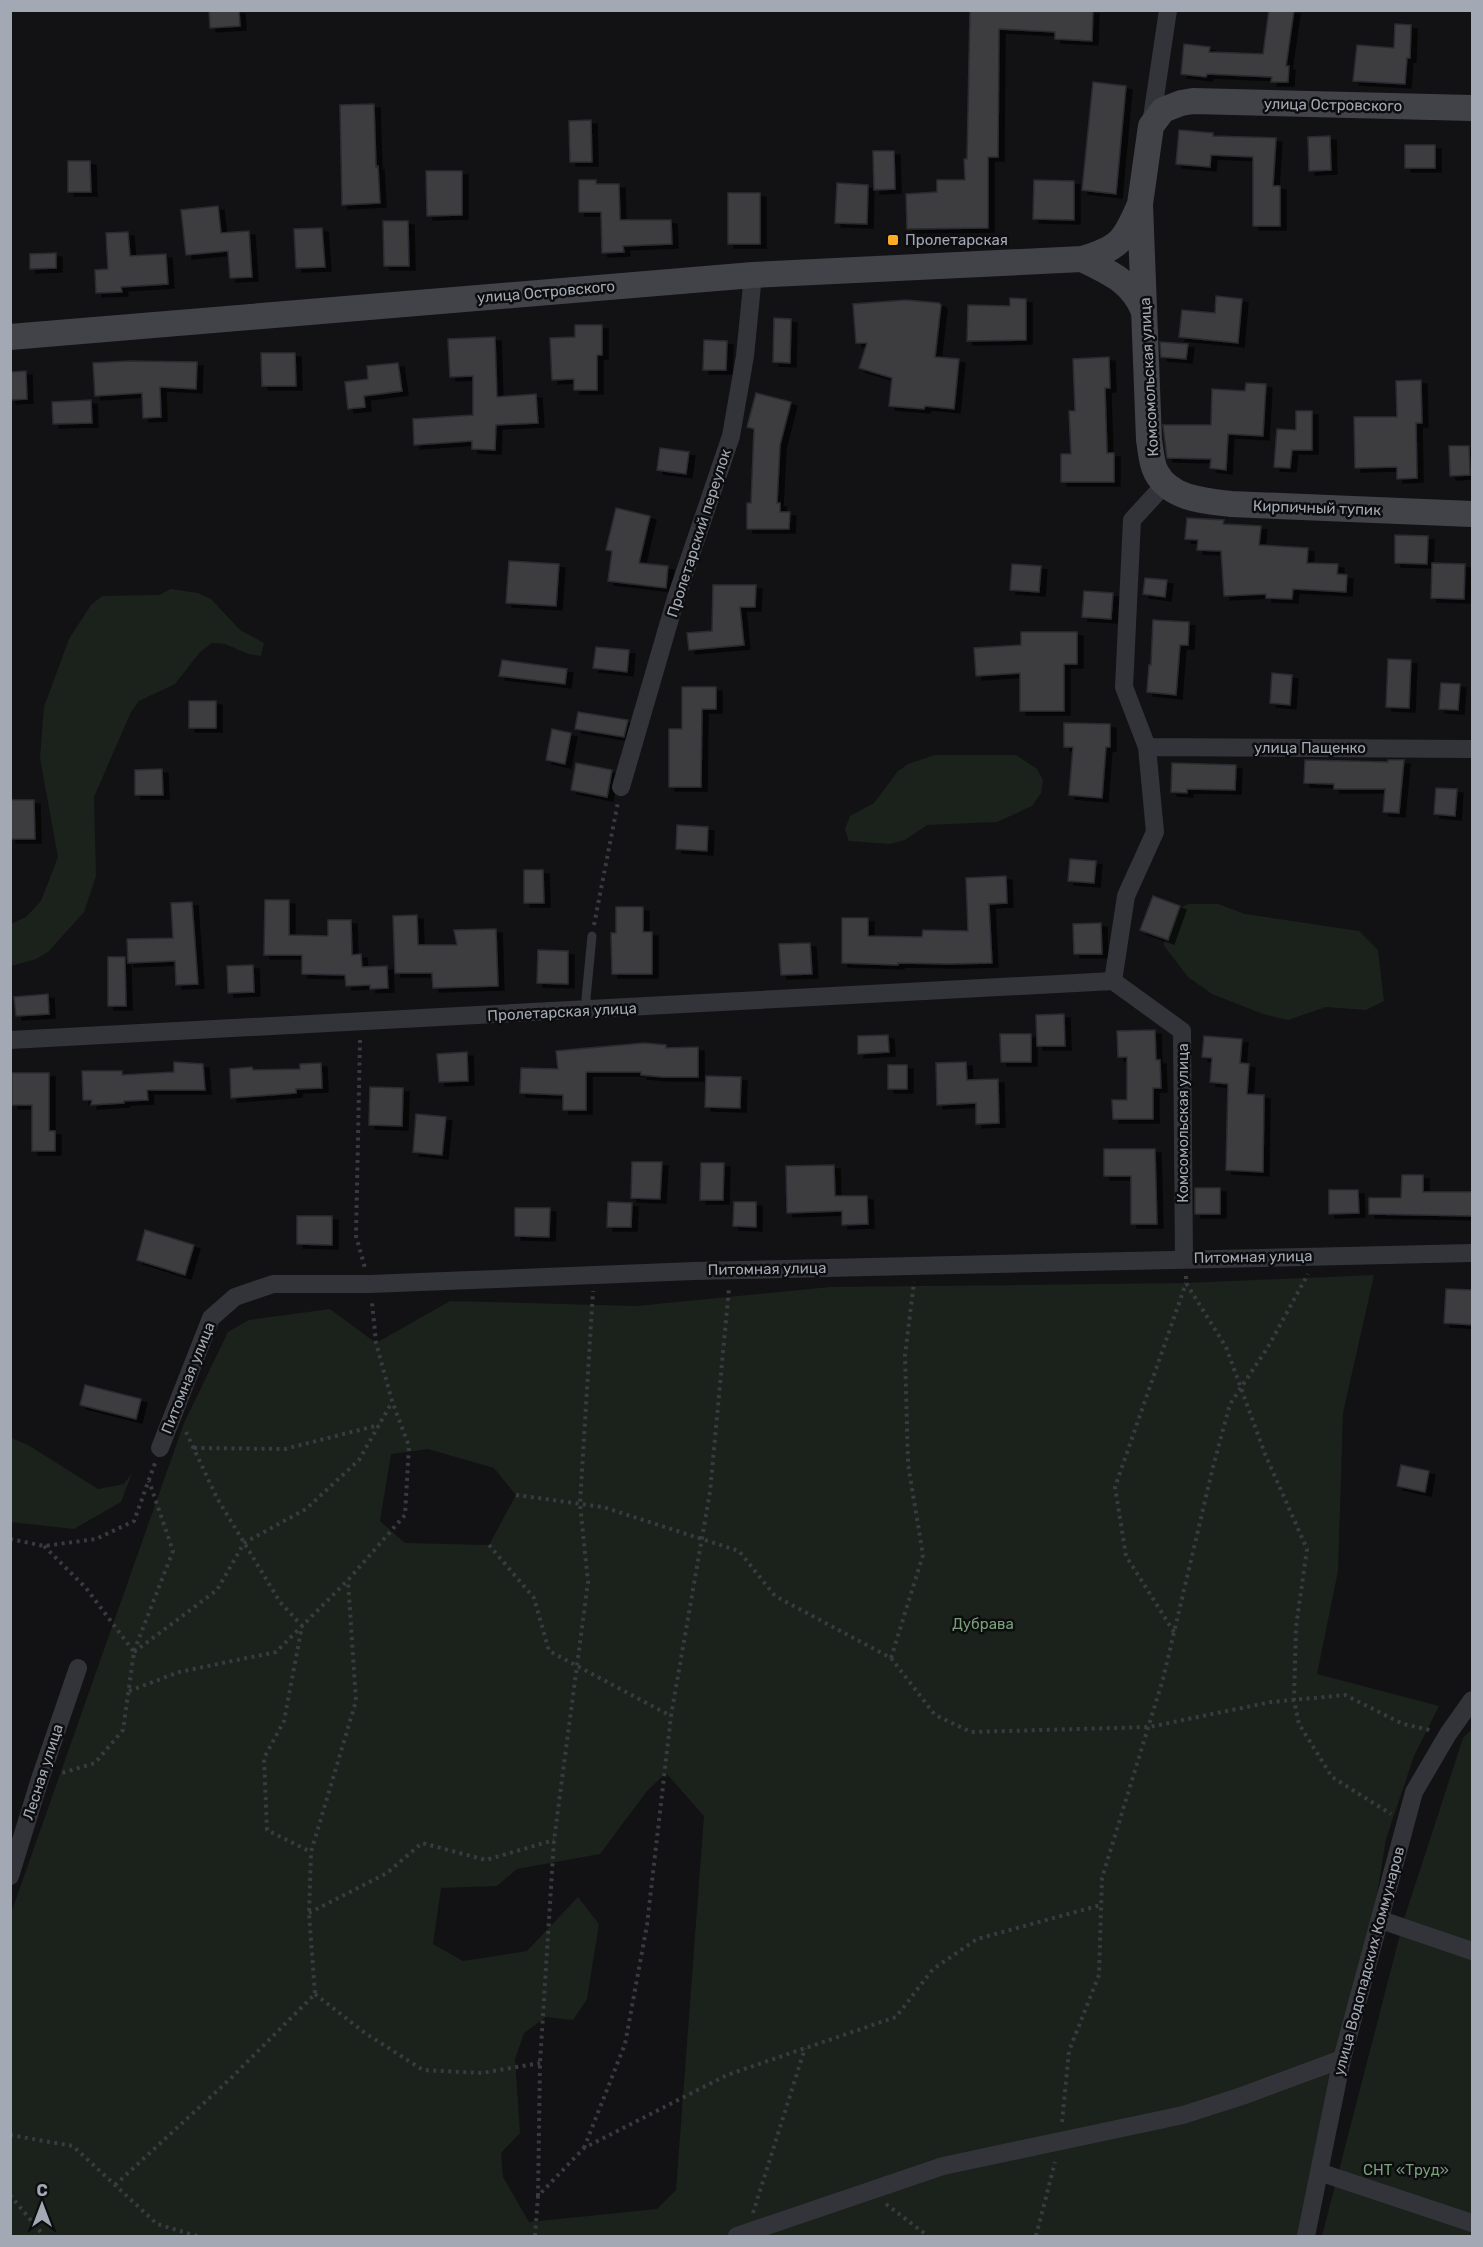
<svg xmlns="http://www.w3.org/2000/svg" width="1483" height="2247" viewBox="0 0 1483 2247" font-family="Rubik,sans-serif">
	<defs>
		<filter id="shadow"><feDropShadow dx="6" dy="4" stdDeviation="0" flood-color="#0009"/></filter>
	</defs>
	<rect width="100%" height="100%" fill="#121214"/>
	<path fill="#1a221b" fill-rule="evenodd" d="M171,589L198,593L211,599L240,630L264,643L261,656L248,654L225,644L212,643L200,652L175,684L139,701L131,712L94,797L96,876L84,912L48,952L36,959L11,966V924L26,917L41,901L58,857L40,758L44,707L69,639L91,605L102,596L159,595Z
		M935,755H1016L1037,769L1043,780L1041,793L1032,806L997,822L927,825L905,840L890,844L849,841L845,829L850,816L874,803L898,771L908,764Z
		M1189,904H1218L1245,914L1359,931L1378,950L1384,1001L1366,1010L1326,1007L1288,1020L1263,1014L1212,994L1188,977L1164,946L1166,919L1176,909Z
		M1374,1275L1343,1413L1338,1571L1317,1674L1439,1706L1414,1756L1386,1839L1360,1999L1305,2236H11L10,1916L184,1423L228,1332L249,1320L330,1309L376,1343L450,1301L636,1306L830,1287L1186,1283ZM428,1449L494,1468L516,1495L489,1545L405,1543L380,1521L391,1454ZM666,1773L704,1816L676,2190L657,2209L529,2222L503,2177L501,2153L520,2133L515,2059L524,2033L546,2017L573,2020L587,1999L599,1924L578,1897L527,1951L463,1961L433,1944L441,1888L497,1886L517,1869L600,1854L647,1791Z
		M11,1438L28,1445L98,1489L124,1484L132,1473L121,1502L74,1529L11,1522Z
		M1472,1729V2236H1322L1404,1919L1463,1738Z"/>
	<path fill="#3c3d41" stroke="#2c2c30" stroke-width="1.5" filter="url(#shadow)" d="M209,10H239L240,26L210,28Z
		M970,10H1093L1092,41L1055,39V32L999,29L998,157H988V228L907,229L906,194L937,192V180H965L964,159H967Z
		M1269,10H1294L1286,66H1289L1288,82H1271L1272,77L1207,74L1206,77L1181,74L1184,44L1210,47L1209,52L1263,54Z
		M1395,24L1411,25L1410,58H1407L1405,84L1353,81L1357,45L1394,48Z
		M1093,82L1126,86L1116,194L1082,190Z
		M374,104L376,167L378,166L380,203L342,205L340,105Z
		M591,120L592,162H570L569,121Z
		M1179,130L1213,133V136L1276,138L1273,186H1280V226H1253V157L1211,155L1210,167L1176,164Z
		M1330,136L1331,170L1309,171L1308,137Z
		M1405,145H1435V168H1405Z
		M873,151H894L895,189L874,190Z
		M68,161H90L91,192H68Z
		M426,171H462V215L427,216Z
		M579,180H596V184H619L620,220H671L672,244L623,246L624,252L602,253L601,212H579Z
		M1034,180L1074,181V220L1033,219Z
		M837,183L868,185L867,224L835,223Z
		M728,193H760V244H728Z
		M218,206L221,233L249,231L252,277L230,278L228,251L186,255L181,210Z
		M383,221H408L409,266H384Z
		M322,228L325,267L296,268L294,229Z
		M128,232L130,256L166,254L168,284L121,287L122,292L96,293L95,270L108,269L106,233Z
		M56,253V268L30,269V254Z
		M1216,296L1242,299L1238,343L1179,337L1182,310L1215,313Z
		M1010,298L1026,299V340L967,341L968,305L1010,306Z
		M906,300L939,303L941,305L935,357L959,359L954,409L925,406L924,409L889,406L892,378L859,368L867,343H856L853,304Z
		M774,318L791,319L790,363L773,362Z
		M575,325H602V355H597V390H574V379L552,380L550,338L575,337Z
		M495,337L497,397L536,394L538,423L496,425L495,450L472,449V441L414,445L413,419L473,415V376L450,377L448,339Z
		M704,340L727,341L726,370H703Z
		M1160,342L1188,344L1186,359L1161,357Z
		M261,353H295L296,386H262Z
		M1109,357L1110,388H1105L1107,453H1114V482H1061V454H1071L1069,411H1075L1073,359Z
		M129,361L197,362L196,389L160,387L161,417L143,418L142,393L95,396L93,363Z
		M398,363L402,391L364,396L365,407L348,409L345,382L368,379L367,366Z
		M26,371L27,399L10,400V372Z
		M1421,380L1422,423H1416L1417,478L1397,479V467L1355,468L1354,417H1397L1396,381Z
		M1246,383L1266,384L1263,436L1228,434L1226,470L1210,468L1211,459L1167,458L1163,425H1211L1212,389L1245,391Z
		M756,393L791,402L780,445L777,503H780V512H790L789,529H747V503H751L754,429L747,427Z
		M91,400L92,423L53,424L52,402Z
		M1296,411H1312V450H1292L1290,468L1274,467L1277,429L1296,430Z
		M1449,446H1469L1470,475L1450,476Z
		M660,448L689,452L686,474L657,470Z
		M616,508L650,516L639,563L668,566L666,588L608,581L612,551L606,550Z
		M1187,518L1224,520L1223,524L1261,526L1259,545L1308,548L1307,563L1338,564L1337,574L1347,575L1346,592L1293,589L1292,599L1266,598V594L1224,596L1221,551L1197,550L1198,540L1185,539Z
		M1395,535L1428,536L1427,564L1395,563Z
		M509,561L559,564L556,606L506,603Z
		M1432,563L1465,564L1464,599L1431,598Z
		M1012,564L1041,566L1039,592L1010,590Z
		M1145,578L1167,580L1165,597L1143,594Z
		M713,585H756L755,607H740L744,645L689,650L687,633L712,631Z
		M1084,591L1113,593L1111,619L1082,617Z
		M1153,620L1189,622L1188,645H1180L1176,695L1147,692L1149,665H1151Z
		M1021,632H1077V664H1064V711H1020V673L976,676L974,648L1021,645Z
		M596,647L629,650L627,672L593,668Z
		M1388,659L1411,660L1409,708L1386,707Z
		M502,660L567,669L565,684L499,676Z
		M1272,673L1292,675L1290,705L1270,703Z
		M1441,683L1460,684L1458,710L1439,709Z
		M682,687H716V709H702L701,787H669V729H682Z
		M189,701H216V728H189Z
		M578,712L628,720L624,737L575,729Z
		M1064,723L1110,724V747H1106L1102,798L1069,795L1073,747H1064Z
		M552,729L571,733L565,764L546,760Z
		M1305,760L1388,762V760H1404L1399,813L1383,812L1385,789H1334V784L1304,783Z
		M576,763L612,770L607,797L571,790Z
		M1172,763L1236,765L1235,790L1187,789V793L1171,792Z
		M162,769L163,795H135V770Z
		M1436,788L1457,789L1455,816L1434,814Z
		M10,800H34L35,839H10Z
		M677,825L708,827L707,851L676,849Z
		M1070,859L1096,861L1094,883L1068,881Z
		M524,870H543L544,903H524Z
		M1006,876L1007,903L989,904L992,963L950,964L898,963V965L842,963V918H868V936L922,937L923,930L968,931L966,878Z
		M1153,896L1180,906L1168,940L1140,930Z
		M265,900H289V935L328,936V920H351L352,955L361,954L362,967L387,966L388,988L370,989V985L346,986L345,975L302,974V955H264Z
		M192,902L198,984L176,985L175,961L128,963L127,939L173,938L171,903Z
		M616,907H643V932H652V974H612L611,933H616Z
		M417,915L418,945H457L454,930L496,929L498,986L433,988L432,973H395L393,916Z
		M1101,923L1102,954H1074L1073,924Z
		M810,943L812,974L781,975L779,944Z
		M538,950L568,951V984L537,983Z
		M108,957H125L126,1006H108Z
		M253,965L254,992L228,993L227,966Z
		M48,994L49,1014L16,1016L14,997Z
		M1064,1014L1065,1046H1037L1036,1015Z
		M1155,1030L1156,1060H1160L1161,1088H1153V1119H1113L1112,1100H1127V1057H1118L1117,1031Z
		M1000,1034H1031V1062H1001Z
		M888,1035L889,1052L858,1054V1036Z
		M1204,1036L1242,1039L1240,1063L1249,1064L1247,1094L1264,1095L1263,1172L1226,1170L1228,1084L1210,1082L1212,1058L1202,1057Z
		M644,1043L666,1045V1048L698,1047V1077H662L641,1075V1072H586V1110H563V1095L520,1093L521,1068L558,1069L556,1051Z
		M467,1052L468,1081L439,1082L437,1054Z
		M174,1062L203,1064L205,1090H147L148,1100L124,1101V1103L91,1105L92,1100H83L82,1071H122V1075L174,1072Z
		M966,1062L967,1080L998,1079L999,1123L976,1124V1103L937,1105L936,1063Z
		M321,1063L322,1088L296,1089V1093L231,1098L230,1069L252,1067L253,1070L300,1069V1064Z
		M888,1065H907V1089H888Z
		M12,1073H49V1131H55V1151H32V1105H12Z
		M706,1076L741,1077L740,1108L705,1107Z
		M370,1087L403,1088L402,1126L369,1125Z
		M416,1114L446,1117L442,1155L413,1152Z
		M1104,1149H1155L1157,1224H1131V1176H1104Z
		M632,1162H662L660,1199L631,1198Z
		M701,1163H724L723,1200H700Z
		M834,1165L835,1196H867L868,1224L842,1225V1211L787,1213L786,1166Z
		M1402,1175H1423V1192H1473V1216L1369,1214V1198H1401Z
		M1195,1188H1220V1214H1195Z
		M1329,1190H1358L1359,1213L1329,1214Z
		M608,1202L632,1203L631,1227H607Z
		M734,1202H756V1227L733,1226Z
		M515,1208H550L549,1237L515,1236Z
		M297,1216H332V1245L297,1244Z
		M145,1230L194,1245L185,1275L137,1260Z
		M1446,1289L1473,1290V1325L1444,1323Z
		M85,1385L141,1399L136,1419L80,1405Z
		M1401,1465L1429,1471L1425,1492L1397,1486Z"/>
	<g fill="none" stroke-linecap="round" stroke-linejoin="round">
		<path stroke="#393b40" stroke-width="4" stroke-dasharray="3 4.5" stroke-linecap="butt" d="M594,925L618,802
			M360,1040L356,1236L365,1268
			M1186,1276V1283L1226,1347L1265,1454L1307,1549L1296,1627L1294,1700L1299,1724L1332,1777L1391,1814
			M186,1432L217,1498L280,1602L302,1626L284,1721L264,1758L267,1830L311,1852
			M194,1448L285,1449L379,1425
			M516,1495L603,1507L739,1551L775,1596L891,1658L935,1715L971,1732L1149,1727L1271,1702L1345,1695L1403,1724L1430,1730
			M10,1539L44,1546L96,1539L134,1521L155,1463
			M489,1545L534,1598L549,1651L671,1716
			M44,1546L86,1588L134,1652L123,1730L95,1763L62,1773
			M1174,1632L1126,1556L1115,1487L1186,1283
			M134,1651L173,1551L149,1481
			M134,1652L217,1590L244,1543L306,1509L359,1460L392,1402
			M891,1658L923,1555L908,1464L905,1355L914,1282
			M129,1691L179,1672L276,1652L348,1580L405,1515L409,1446L392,1401L376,1343L372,1302
			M309,1913L387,1873L422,1843L486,1860L554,1840
			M315,1994L365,2033L423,2070L482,2073L540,2063
			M1062,2122L1069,2051L1099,1975L1102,1878L1163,1679L1213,1467L1230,1404L1268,1347L1308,1274
			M10,2135L73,2146L157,2224L197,2236
			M584,2148L625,2044L647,1925L671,1716L710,1492L729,1288
			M115,2185L230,2079L315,1994L309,1913L311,1852L356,1701L348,1580
			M10,2195L44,2236
			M538,2196L540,2063L554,1840L588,1582L580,1504L593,1291
			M886,2204L928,2236
			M753,2213L805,2048
			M535,2236L538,2196L584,2148L727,2075L896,2017L933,1969L977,1939L1101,1905
			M1036,2236L1055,2162"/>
		<path stroke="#333439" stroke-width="9" d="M588,1011L586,998L592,936"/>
		<path stroke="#333439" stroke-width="18" d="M1151,124L1168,10
			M1165,484L1132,520L1124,687L1147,747L1155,832L1126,896L1113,981L1182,1031L1184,1258
			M1147,747L1472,749
			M621,787L676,598L731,436L745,356L753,275
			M10,1040L1113,981
			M160,1448L211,1318L235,1297L273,1284H370L694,1271L1472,1253
			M10,1876L40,1779L78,1668
			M1381,1920L1472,1951
			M1319,2172L1472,2223
			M737,2236L943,2166L1183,2115L1242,2096L1342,2059
			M1306,2236L1342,2059L1414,1792L1448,1734L1472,1700"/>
		<path stroke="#414349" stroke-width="26" d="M1472,108L1193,101L1181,103L1163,110L1151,126L1140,204L1149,440C1151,450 1151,463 1156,472C1170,499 1205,501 1231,504L1472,514
			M1082,259C1109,272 1133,282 1144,312
			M10,337L753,275L1082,259C1120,248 1125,240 1140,204"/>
	</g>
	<rect fill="#fcab22" stroke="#0d0d0f" stroke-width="2" x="887" y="234" width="12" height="12" rx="3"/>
	<g text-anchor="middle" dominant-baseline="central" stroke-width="5" stroke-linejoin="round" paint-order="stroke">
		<g font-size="15" fill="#a2a9b5" stroke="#0d0d0f">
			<text transform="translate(1333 105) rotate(1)">улица Островского</text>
			<text transform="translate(546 292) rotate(-5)">улица Островского</text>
			<text transform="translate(1149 377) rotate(-93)">Комсомольская улица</text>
			<text transform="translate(1317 508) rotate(2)">Кирпичный тупик</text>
			<text transform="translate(699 533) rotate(-72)">Пролетарский переулок</text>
			<text x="1310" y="748">улица Пащенко</text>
			<text transform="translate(562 1012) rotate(-3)">Пролетарская улица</text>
			<text transform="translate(1183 1123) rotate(-90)">Комсомольская улица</text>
			<text transform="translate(1253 1257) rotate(-1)">Питомная улица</text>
			<text transform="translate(767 1269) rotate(-1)">Питомная улица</text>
			<text transform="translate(188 1378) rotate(-68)">Питомная улица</text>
			<text transform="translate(43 1772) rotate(-72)">Лесная улица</text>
			<text transform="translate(1369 1961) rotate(-75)">улица Водопадских Коммунаров</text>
		</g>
		<g font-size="15" fill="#a2a9b5" stroke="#0d0d0f" text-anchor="start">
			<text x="905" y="240">Пролетарская</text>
		</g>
		<g font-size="15" fill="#78a179" stroke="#0d0d0f">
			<text x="983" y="1624">Дубрава</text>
			<text x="1406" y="2170">СНТ «Труд»</text>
		</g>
	</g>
	<rect width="1483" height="2247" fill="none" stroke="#a2a9b5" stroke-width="24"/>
	<g transform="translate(42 2205)" stroke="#0d0d0f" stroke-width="4.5" paint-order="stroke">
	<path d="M0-4.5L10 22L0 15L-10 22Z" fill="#a2a9b5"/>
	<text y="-9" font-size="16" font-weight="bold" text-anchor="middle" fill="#a2a9b5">С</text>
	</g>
</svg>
